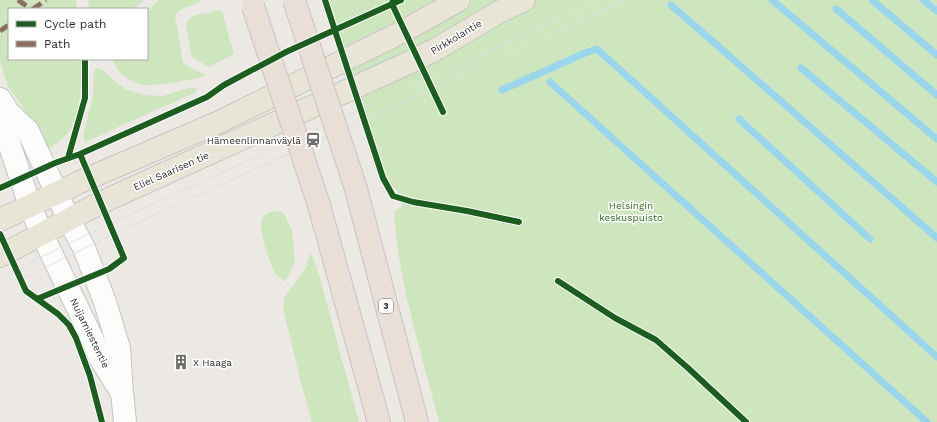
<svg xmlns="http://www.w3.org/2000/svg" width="937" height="422" viewBox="0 0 937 422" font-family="'Work Sans',sans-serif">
	<rect width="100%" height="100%" fill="#ece8e4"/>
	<path fill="#cee6be" d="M0,0H76L77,9H9V59H81C81,84 83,117 64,137C60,142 54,145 49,148L33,122L8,86L5,78L0,62Z
		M88,0H144L134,9H89Z
		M159,0H202C193,7 180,6 175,16L183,63L205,75L203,77C186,80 168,85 150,85C135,86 116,74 113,59H147V11Z
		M325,0H937V422H439C421,352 398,283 394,211L402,207L397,190L383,178Z
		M215,10L222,11L234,54L209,67L192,57L186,24C193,10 207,17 215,10Z
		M97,68L103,70L115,81L125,89L144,95L163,96L188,88H195L197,90L194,93L85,142L83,136L93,96L94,71Z
		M272,211L283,212L292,230L295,263L285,281C281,279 278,277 275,273C270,263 259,232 261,222C263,215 267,214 272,211Z
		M311,253L319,275L359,422H312L302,387L283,308L284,298L305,269Z"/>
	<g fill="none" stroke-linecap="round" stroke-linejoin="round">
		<path stroke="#99d6ec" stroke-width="7" d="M772,0L937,139
			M872,0L937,55
			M923,0L937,11
			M671,5L937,238
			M836,9L937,95
			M801,68L937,182
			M550,82L927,422
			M502,90L585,53L597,49L937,357
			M739,119L870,239"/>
		<defs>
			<path id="minor" d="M0,99L8,112L28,131L69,220L84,248L105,302L119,348L122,392L125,422
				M8,112L7,137L30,206L42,234L93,340L100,358L120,390"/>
			<path id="major" d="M0,220L80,182L219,122L404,31L459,0
				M0,256L100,203L417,59L438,48L499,12L524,0"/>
			<path id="highway" d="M356,189L417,422
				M319,205L379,422"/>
		</defs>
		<use href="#minor" stroke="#c5c4c5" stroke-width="24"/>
		<use href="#major" stroke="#c6c5c4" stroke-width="24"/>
		<use href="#highway" stroke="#c6c5c4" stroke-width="24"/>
		<use href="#minor" stroke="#fcfcfb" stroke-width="22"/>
		<use href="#major" stroke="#e8e4d6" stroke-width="22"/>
		<use href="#highway" stroke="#eadfd6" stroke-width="22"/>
		<path stroke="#dfdfe1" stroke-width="1" d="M0,277L109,224L601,0
			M0,290L113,234L626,0"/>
		<defs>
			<path id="highway-bridge" d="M294,0L356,189
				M253,6L319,205"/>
		</defs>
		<use href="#highway-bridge" stroke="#c6c5c4" stroke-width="24" stroke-linecap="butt"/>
		<use href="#highway-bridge" stroke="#eadfd6" stroke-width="22"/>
		<path stroke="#8d6e63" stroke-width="5" stroke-dasharray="10 5" stroke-linecap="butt" d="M18,0L31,9
			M33,9L46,0
			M0,31L9,25"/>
		<defs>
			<path id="cycleway" d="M325,0L383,178L393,196L413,202L467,211L519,222
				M393,0L392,4L443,112
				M68,158L85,98V59
				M0,188L55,163L80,154L207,97L224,85L286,52L401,0
				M0,234L26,291L58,314L69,325L76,338L90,376L102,422
				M558,281L615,318L656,340L688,368L746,422
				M37,299L109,269L124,258L80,154"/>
		</defs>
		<use href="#cycleway" stroke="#fff" stroke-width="8"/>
		<use href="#cycleway" stroke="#1b5e20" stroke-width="6"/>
	</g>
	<defs>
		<symbol id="station-bare" viewBox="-9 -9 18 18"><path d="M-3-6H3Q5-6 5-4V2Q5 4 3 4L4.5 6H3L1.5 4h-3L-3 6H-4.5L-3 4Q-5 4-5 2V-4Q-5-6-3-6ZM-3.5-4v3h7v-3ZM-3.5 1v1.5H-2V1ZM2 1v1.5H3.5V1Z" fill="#706f6e" stroke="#fff" stroke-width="2.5" paint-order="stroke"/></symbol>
		<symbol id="building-bare" viewBox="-9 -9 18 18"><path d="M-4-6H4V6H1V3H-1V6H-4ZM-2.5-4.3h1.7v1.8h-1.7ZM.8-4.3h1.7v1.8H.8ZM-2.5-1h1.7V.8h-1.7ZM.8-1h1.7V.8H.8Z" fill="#706f6e" stroke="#fff" stroke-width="2.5" paint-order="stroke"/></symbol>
	</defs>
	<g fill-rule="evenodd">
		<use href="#station-bare" x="302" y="129" width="22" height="22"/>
		<use href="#building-bare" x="170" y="351" width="22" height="22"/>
	</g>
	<g text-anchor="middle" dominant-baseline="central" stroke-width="3" stroke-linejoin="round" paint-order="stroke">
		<rect fill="#fff" stroke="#6d6d6d" stroke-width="1" x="379" y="299" width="14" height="14" rx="3"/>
		<g font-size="9" font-weight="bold" fill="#2e2e2e">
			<text x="386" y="306">3</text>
		</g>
		<g font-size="10" fill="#2e2e2e" stroke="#fff">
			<text transform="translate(456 37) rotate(-31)">Pirkkolantie</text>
			<text transform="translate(171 171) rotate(-24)">Eliel Saarisen tie</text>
			<text transform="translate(90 333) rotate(64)">Nuijamiestentie</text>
		</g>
		<g font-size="10" fill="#2e2e2e" stroke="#fff" text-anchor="end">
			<text x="301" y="140">Hämeenlinnanväylä</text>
			<text x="193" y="362" text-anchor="start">X Haaga</text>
		</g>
		<g font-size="10" fill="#2c6e1b" stroke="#fff">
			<text x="631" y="205">Helsingin<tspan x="631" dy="12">keskuspuisto</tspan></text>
		</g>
	</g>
	<rect x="8" y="8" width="140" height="52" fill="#ffffff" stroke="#ababab"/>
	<rect x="16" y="21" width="20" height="6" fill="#1b5e20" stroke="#ababab"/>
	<text x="44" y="28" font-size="12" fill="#2e2e2e">Cycle path</text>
	<rect x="16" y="41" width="20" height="6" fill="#8d6e63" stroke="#ababab"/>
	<text x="44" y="48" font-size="12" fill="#2e2e2e">Path</text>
</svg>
